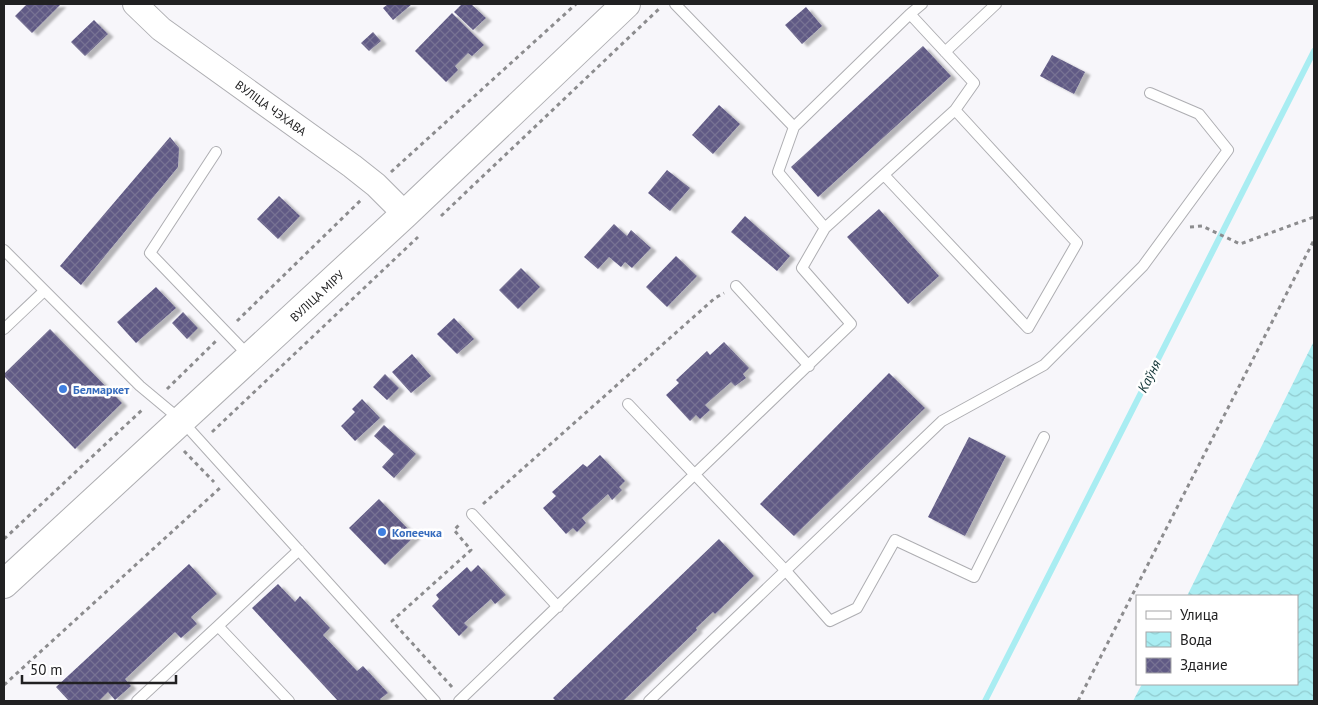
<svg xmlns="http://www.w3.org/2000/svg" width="1318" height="705" viewBox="0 0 1318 705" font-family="'PT Sans',sans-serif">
	<defs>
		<pattern id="water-waves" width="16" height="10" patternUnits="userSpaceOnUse" patternTransform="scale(1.25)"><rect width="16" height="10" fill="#a9edf2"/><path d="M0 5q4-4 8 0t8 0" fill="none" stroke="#91cbcf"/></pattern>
		<pattern id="building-cross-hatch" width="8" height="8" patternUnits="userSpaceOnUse" patternTransform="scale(1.25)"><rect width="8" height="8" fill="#605a85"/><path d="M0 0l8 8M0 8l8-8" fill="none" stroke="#777293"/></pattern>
		<filter id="shadow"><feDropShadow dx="5.5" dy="3" stdDeviation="1" flood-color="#0004"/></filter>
	</defs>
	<rect width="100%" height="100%" fill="#f7f6fa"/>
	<path fill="url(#water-waves)" d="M1314,341V701H1133L1142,684H1297V596H1187Z"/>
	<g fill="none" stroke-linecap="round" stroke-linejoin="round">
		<path stroke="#a9edf2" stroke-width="6" d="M985,701L1314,51"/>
	</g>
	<path fill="url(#building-cross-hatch)" filter="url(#shadow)" d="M27,4H61L32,33L15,16Z
		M388,4H412L393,20L383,8Z
		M462,4H471L486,18L473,30L454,12Z
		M806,7L822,26L802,44L785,25Z
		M452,13L484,45L472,56L468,53L455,66L458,70L446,82L415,51Z
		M94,20L108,34L85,56L71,42Z
		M373,32L381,41L369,51L361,43Z
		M923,46L951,76L818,197L791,167Z
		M1052,55L1085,72L1074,94L1040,76Z
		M719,105L740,124L713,154L692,135Z
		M170,137L179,148L178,167L81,285L60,266Z
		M667,170L690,188L670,211L648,193Z
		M279,196L300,216L278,239L257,219Z
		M879,209L939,276L908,304L847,237Z
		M745,216L790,256L777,271L731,232Z
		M614,224L627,236L631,230L651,248L632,268L625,262L621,267L609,257L598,269L584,257Z
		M676,256L697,276L667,307L646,287Z
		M521,268L540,287L518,309L499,290Z
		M156,287L176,308L136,343L117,322Z
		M183,312L198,328L187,339L172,323Z
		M454,318L474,339L457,354L437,334Z
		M50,329L122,403L75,449L4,376V374Z
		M724,342L749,368L743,374L746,378L735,386L731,382L705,405L710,410L700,419L696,415L690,421L666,395L679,383L676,380L707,351L710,355Z
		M412,354L431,376L411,393L392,372Z
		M889,373L925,408L794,536L760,504Z
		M385,374L399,388L387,400L373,387Z
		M362,399L380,418L355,441L341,426L355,412L352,409Z
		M384,425L416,454L394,478L382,467L394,454L374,436Z
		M969,437L1006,456L965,536L928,517Z
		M600,455L625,481L619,487L622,490L612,500L608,494L582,518L586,523L577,532L573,528L566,534L543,508L556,496L552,492L583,464L587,467Z
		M379,499L415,536L385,565L349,528Z
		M719,539L754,576L715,614L713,612L696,628L697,630L623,701H556L553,698Z
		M189,564L217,594L191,617L197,624L181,638L175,632L125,679L131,686L115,700L108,692L99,701H69L56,687Z
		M478,565L506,595L495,604L491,599L464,623L468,627L459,636L432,606L439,599L436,595L467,567L471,572Z
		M278,584L295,602L300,596L330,628L323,635L357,671L363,666L388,693L380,699L382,701H338L252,608Z"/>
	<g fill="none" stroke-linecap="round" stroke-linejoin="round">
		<defs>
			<path id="service" d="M675,4L794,127
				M910,14L922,4
				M945,52L996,4
				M216,152L150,253L250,357
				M884,175L1028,328L1077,243L955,110
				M4,250L140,386L182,421L435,701
				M736,286L809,366
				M4,329L44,291
				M628,404L786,571L830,621L857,608L895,540L974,577L1044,437
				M472,514L558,607
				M218,626L299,550
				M137,701L218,626L289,701
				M459,701L851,324L802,268L825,228L778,172L794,127L910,14L974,83L955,110L825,228
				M649,701L942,421L1044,365L1143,266L1228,150L1199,114L1150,93"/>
			<path id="tertiary" d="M135,4L161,29L352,166L376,185L405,214"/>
			<path id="secondary" d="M4,584L405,214L626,4"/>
		</defs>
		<use href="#service" stroke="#aeaeb2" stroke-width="12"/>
		<use href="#tertiary" stroke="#aeaeb2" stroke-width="26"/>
		<use href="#secondary" stroke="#aeaeb2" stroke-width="30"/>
		<path stroke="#8c8c8e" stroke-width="3" stroke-dasharray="4 4" stroke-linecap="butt" d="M391,172L576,4
			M441,216L661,7
			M1190,227L1202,226L1240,244L1314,217
			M237,321L361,200
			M167,389L216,341
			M212,432L418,237
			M184,451L214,482
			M483,504L715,298L724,293
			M4,539L143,409L144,410
			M4,685L220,488L218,487
			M452,687L392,621L471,550L454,530L461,523
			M1078,701L1314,240"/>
		<use href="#service" stroke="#fff" stroke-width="10"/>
		<use href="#tertiary" stroke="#fff" stroke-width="24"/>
		<use href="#secondary" stroke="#fff" stroke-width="28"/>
	</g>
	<g fill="#3f7fe0" stroke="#fff" stroke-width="2">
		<circle cx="63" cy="389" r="5"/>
		<circle cx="382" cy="532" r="5"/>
	</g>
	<g text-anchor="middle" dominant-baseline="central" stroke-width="5" stroke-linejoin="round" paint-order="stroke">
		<g font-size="12" fill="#212122" stroke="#fff">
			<text transform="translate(271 108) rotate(36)">ВУЛІЦА ЧЭХАВА</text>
			<text transform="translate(317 296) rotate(-43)">ВУЛІЦА МІРУ</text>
		</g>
		<g font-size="12" font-weight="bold" fill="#366cbe" stroke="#fff" text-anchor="start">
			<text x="73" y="389">Белмаркет</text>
			<text x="392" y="532">Копеечка</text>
		</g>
		<g font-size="14" font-style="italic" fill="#0d3032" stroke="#fff">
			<text transform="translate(1149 376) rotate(-63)">Каўня</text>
		</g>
	</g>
	<rect width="1318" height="705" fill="none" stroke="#212122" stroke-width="10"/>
	<rect x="1136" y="595" width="162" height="90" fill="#ffffff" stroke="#a6a6a7"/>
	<rect x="1146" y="611" width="25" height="8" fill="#ffffff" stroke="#a6a6a7"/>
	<text x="1180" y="620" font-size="15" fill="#212122">Улица</text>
	<rect x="1146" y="632" width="25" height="15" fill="url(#water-waves)" stroke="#a6a6a7"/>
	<text x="1180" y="645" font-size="15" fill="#212122">Вода</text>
	<rect x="1146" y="658" width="25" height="15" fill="url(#building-cross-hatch)" stroke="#a6a6a7"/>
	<text x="1180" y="670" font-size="15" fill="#212122">Здание</text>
	<path d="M22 675v8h154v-8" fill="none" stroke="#212122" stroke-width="2.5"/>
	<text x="30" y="675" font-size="15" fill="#212122" stroke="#ffffff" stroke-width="4" paint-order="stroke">50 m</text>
</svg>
